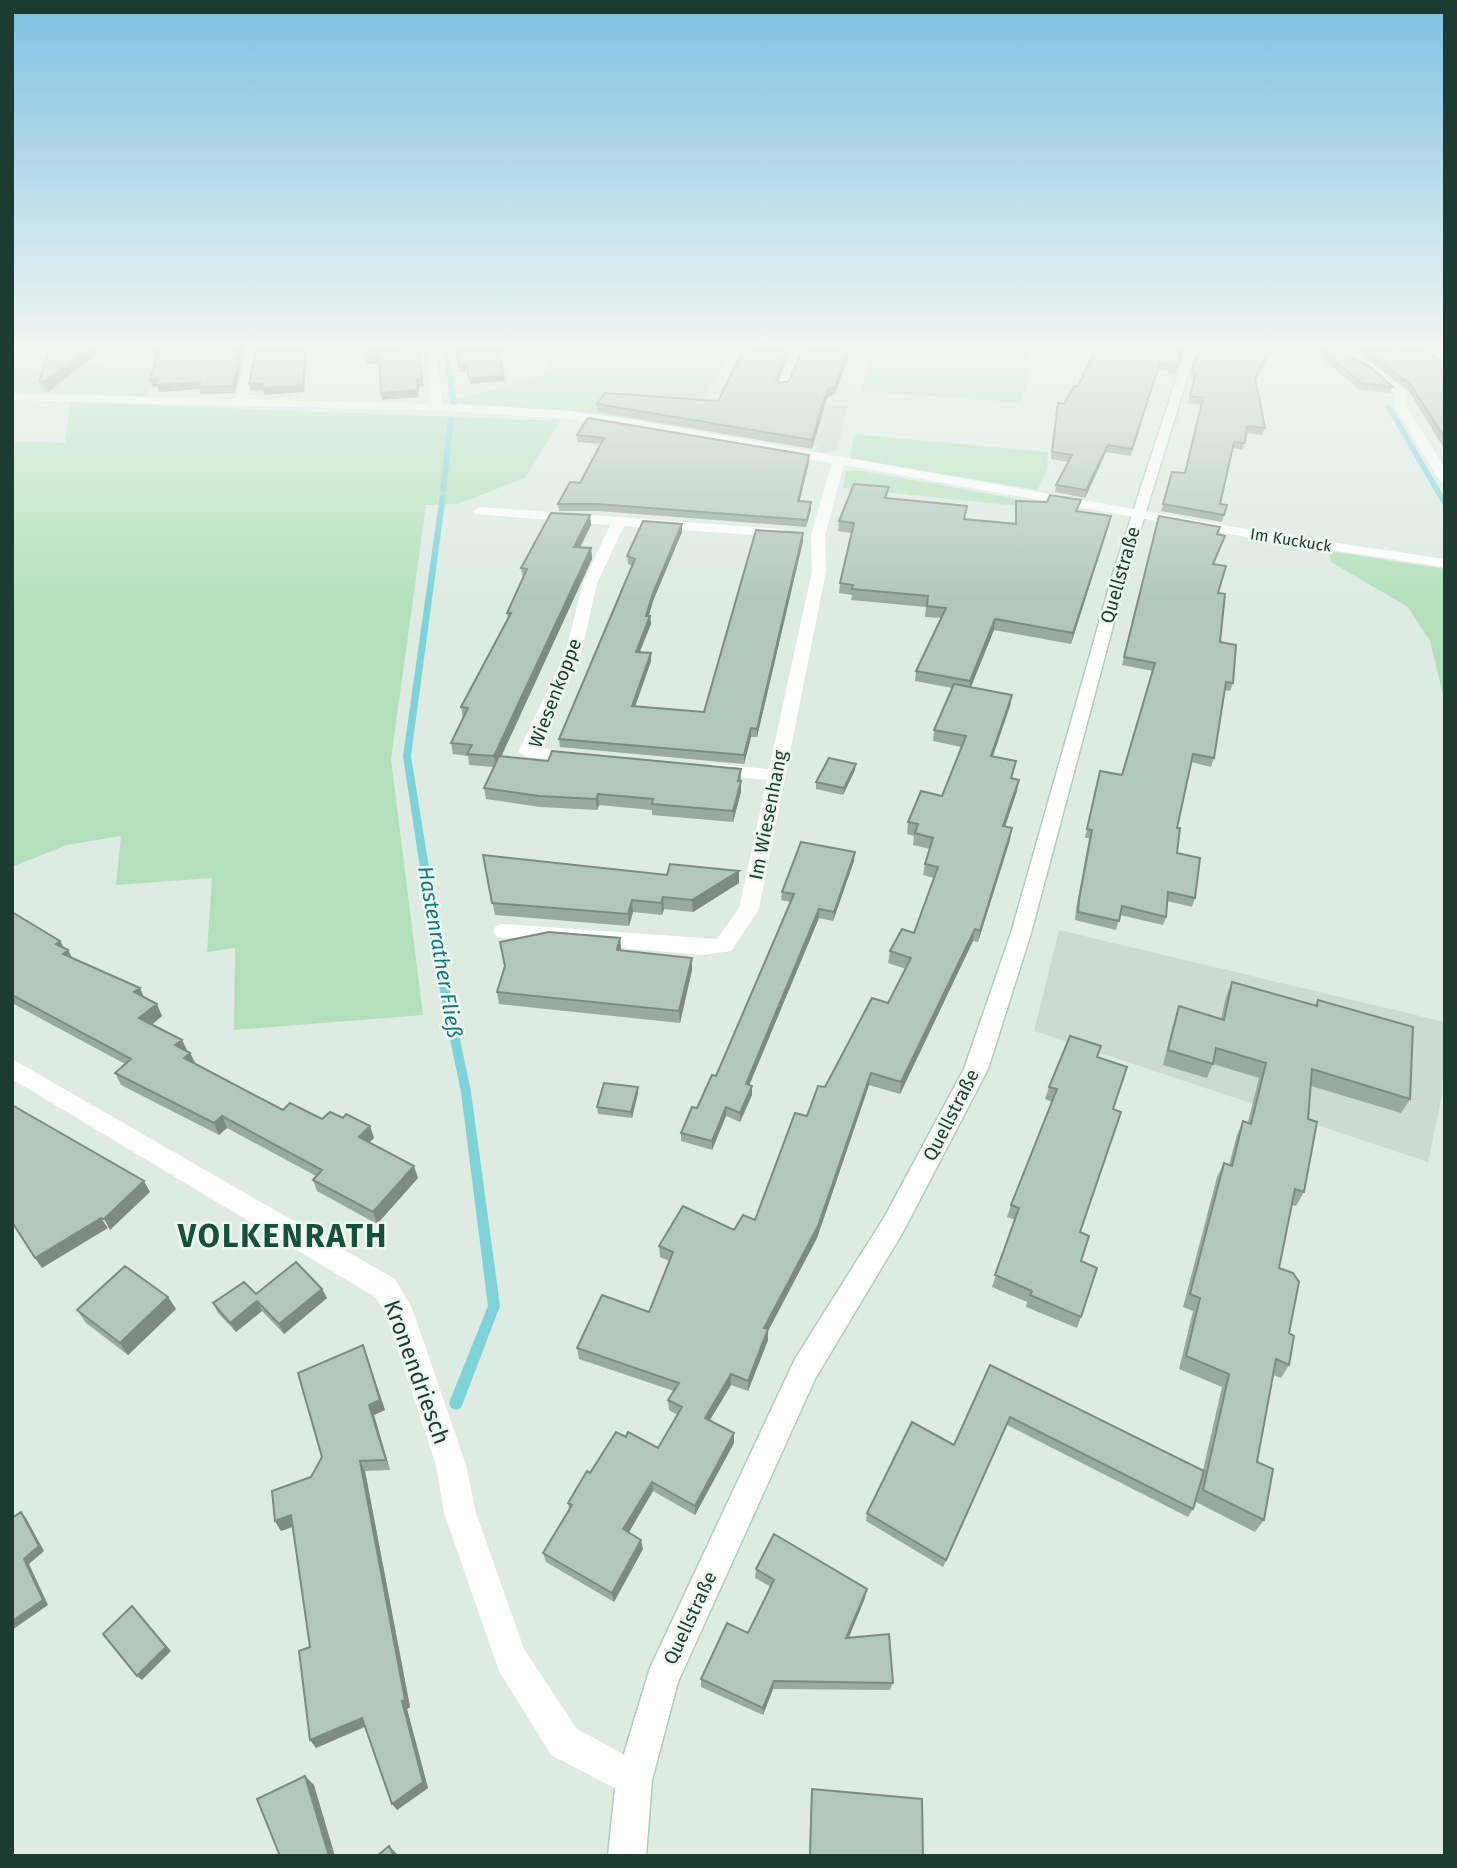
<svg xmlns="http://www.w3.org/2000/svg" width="1457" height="1868" viewBox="0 0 1457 1868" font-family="'Fira Sans',sans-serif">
	<rect width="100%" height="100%" fill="#ddebe3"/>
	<path fill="#cbdbd2" d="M721,398L848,406L838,450L823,453L814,451L819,446L743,433L740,438L711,433L707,431Z
		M1059,930L1445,1022L1442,1096L1428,1162L1034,1031Z"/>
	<path fill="#b3e0ba" d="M106,346H158L148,396L12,392V368L100,363Z
		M543,346H731L694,425L682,428L573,412L448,402L550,373Z
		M873,346H1028L1026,347L1032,366L1021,403L862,391Z
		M70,402L560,421L525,478L458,504L426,505L391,759L423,1015L234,1030L235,948L207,952L212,878L116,885L121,836L67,845L12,867V441L65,443Z
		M854,434L1049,452L1046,472L1037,490L850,458Z
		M856,470L1051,505L1049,509L843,488L846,471Z
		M1329,551L1445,569V703L1430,641L1408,607L1331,562Z"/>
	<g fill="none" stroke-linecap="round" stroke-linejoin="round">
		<path fill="#7dd3d8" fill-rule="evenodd" d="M443,346H447L457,405L454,407L451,405Z
			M1386,405L1391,406L1445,498V506L1442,504L1385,406Z
			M451,417L454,419L446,491L443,493L440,491L448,419Z
			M443,493L446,495L411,756L445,967L471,1092L500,1306L461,1408L456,1410L451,1408L449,1403L488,1306L461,1092L435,967L403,756L440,495Z"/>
		<defs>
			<path id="secondary" d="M1199,346H1210L1193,359L1128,570L1031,933L988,1069L903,1232L815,1379L678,1682L652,1780L646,1856H608L616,1780L650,1668L795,1359L885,1216L964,1069L1011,933L1114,570L1183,358Z"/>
		</defs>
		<use href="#secondary" stroke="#afccbf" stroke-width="3"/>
		<path fill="#fff" fill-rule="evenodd" d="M211,346H258L247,399L431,404L426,346H436L442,404L570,411L635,420L1263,532L1445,559V567L1263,540L844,465L825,535L826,571L759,909L731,951L703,955L503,938L496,936L493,931L496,926L503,924L717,939L739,908L767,780L712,774L703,769L712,764L769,769L812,571L811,535L832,463L570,419L448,411L12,400V394L236,399L247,349L215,351L210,348Z
			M794,346H804L788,386L778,388Z
			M1322,346C1353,344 1383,372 1406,392V405L1445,469V484L1439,480L1394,405L1396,395L1367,369Z
			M480,507L782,529L789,533L782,537L624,526L597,583L581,654L538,748L585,753L588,757L585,761L579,762L527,757L518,752L565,654L583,583L610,525L475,514L473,511Z
			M12,1059L395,1279L412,1308L466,1465L476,1513L524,1649L577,1729L647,1767L652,1780L647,1793L634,1798L551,1755L499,1671L444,1513L436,1465L386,1313L375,1297L12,1079Z"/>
		<use href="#secondary" fill="#fff" fill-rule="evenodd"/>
	</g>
	<path fill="#99aaa2" d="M107,346L48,392H43L39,382Z
		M201,346L204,348L242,346L244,353L235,393L201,394L199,389L159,392L157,386L152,387L150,380Z
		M750,346H791L778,381L779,383L836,393L827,398L812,449L597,412V404L718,401Z
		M1274,346L1255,380L1265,428L1262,435L1246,433L1243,450L1232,448L1220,504L1227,505L1222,522L1161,511L1172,472L1185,473L1202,405L1188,403L1194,379L1190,378L1197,354Z
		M1308,346H1330L1393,387L1390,393L1359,390Z
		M1339,346H1394L1403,351L1445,365V450L1408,390L1357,352Z
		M1181,356L1175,374L1158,369L1131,456L1106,452L1085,498L1055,492L1056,485L1068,462L1051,459L1057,410L1064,404L1078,386Z
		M577,435L809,455V462L799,501L811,509L806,527L598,511H559L558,504L580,483L601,444L577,442Z
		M888,499L965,519L1015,523V511L1016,501L1111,516L1071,644L994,630L970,687L1012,695L1010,706L993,756L1014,772L1012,778L1017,791L1005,827L1010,840L978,942L973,941L900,1094L869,1085L817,1238L768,1331V1340L748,1391L731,1385L710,1420L734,1443L695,1515L653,1491L629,1532L643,1549L614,1602L546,1562L543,1553L569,1509L568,1503L590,1473L626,1437L658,1448L678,1415L669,1410L668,1400L674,1391L579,1359L577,1348L649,1312L669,1261L660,1257L659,1246L734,1230L755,1220L807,1116L825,1087L888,1003L906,969L888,963L890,951L914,933L934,878L923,875L925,864L930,849L913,845L914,836L907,834L908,822L942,796L961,747L933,741L934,730L952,688L915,681L916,671L941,618L925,617L926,607L851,600L852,595L839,593L840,583L851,533L838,531L839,521Z
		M590,515L591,525L580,548H591L592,559L501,756L548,761L741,769V792L733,822L652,815V810L599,805L597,810L540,807L486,799L484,788L494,767L469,765L468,756L453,754L451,743L463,718L461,707L508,620L507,613L523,578L521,568Z
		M1157,524L1225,536L1214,564L1218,593L1220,642L1233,683L1230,691L1224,690L1214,758L1211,767L1191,762L1177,828V853L1195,898L1192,907L1167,901L1166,917L1163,925L1120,915L1116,930L1075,920L1076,909L1089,838H1085L1100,771L1122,775L1153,671L1122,665Z
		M682,532L653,601L649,616H650L651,624L640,652L651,653V661L635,707L704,712L803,533V541L757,737H751L744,764L560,747L559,739L632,566L628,564L627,556Z
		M855,770L843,795L816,789V782Z
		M483,855L667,875L739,871V883L693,912L664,909L662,915L633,912L629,926L495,915Z
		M854,861L833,921L819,918L749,1085L752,1095L740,1122L726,1116L712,1150L681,1141V1133L716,1076L790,902L781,900L782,892Z
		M12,912L60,941L64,948L68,950L72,958L140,988L144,998L162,1016L152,1025L190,1053L196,1064L283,1110L322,1119L343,1118L370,1126L374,1138L369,1142L418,1178L377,1224L317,1191L313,1180L316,1176L227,1128L219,1135L121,1085L115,1073L125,1064L12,1003Z
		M620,938L621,951L692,958V970L680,1023L499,1004L497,992Z
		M1232,982L1315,1005L1318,1000L1410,1099L1401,1113L1311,1086L1308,1119L1304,1192L1296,1206L1292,1205L1279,1268L1289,1333V1365L1281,1378L1273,1375L1257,1462L1264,1520L1255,1532L1196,1502L1193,1509L1188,1517L1007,1425L943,1567L866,1521L867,1513L954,1445L990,1365L1203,1470L1222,1387L1179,1369L1193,1311L1183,1307L1217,1177L1224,1163L1229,1165L1237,1135L1243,1121L1248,1122L1259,1078L1213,1064L1207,1078L1163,1065L1174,1021L1179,1006L1221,1019L1226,997Z
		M1097,1057L1113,1109L1080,1232L1081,1317L1077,1328L1026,1307L1027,1302L992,1287L1015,1220L1007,1217L1011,1205L1052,1102L1045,1099L1049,1087Z
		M638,1087V1093L632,1118L598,1114L597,1107Z
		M322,1289L327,1298L284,1334L262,1311L236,1332L218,1313L213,1303Z
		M168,1297L176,1309L128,1355L86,1323L77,1310Z
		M367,1356L385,1410L374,1415L390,1470L365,1471L410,1707L407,1709L428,1788L397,1810L365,1727L316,1748L310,1647L293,1527L281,1531L275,1521L311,1477L322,1457Z
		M756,1569L865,1598L848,1638L893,1683L890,1690L773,1689L763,1715L701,1687V1679L748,1633L771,1587L755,1578Z
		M812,1789L923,1856H809L811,1796Z"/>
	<path fill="#7d8b84" d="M92,346H107L48,392L44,382Z
		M242,346L244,353L235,393L233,386Z
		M306,346H308L304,392L264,395L263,390L251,391L249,384L263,383Z
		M516,346H524V350L496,352V347Z
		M789,346H791L776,387V379Z
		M849,346H851L836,393L827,398L812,449V440L827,390Z
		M1188,346H1195L1181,356L1175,374L1183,350Z
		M1272,346H1274L1253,385L1255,378Z
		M418,348L424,386L418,387L419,397L382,400L381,393L417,380Z
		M379,356L380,363L366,364L365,357Z
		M467,366V371L460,372V367Z
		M504,376L505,381L470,384L469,378Z
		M158,379L200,382L199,389L159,392L157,386L152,387L150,380Z
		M1108,445L1106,452L1085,498L1086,490Z
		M809,455V462L798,508V501Z
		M811,502V509L806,527L807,520Z
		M590,515L591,525L575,557L574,547Z
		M1111,516L1109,525L1071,644L1073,633Z
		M682,524V532L653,601L646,624V616L653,593Z
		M803,533V541L757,737V729Z
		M591,548L592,559L496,768L494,756Z
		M650,616L651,624L636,660V652Z
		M995,619L994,630L969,692L970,681Z
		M651,653V661L632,715V706Z
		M1012,695L1010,706L989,767L991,756Z
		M751,728V737L744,764V755Z
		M856,764L855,770L843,795L844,788Z
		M1019,780L1017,791L1001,838L1003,826Z
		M741,781V792L733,822V811Z
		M598,794L599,805L597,810L596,799Z
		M1012,828L1010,840L978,942L980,931Z
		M855,852L854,861L833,921L834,912Z
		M739,871V883L693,912L692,900Z
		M663,897L664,909L662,915L661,903Z
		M632,900L633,912L629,926L628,914Z
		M819,909V918L746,1093V1084Z
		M975,929L973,941L900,1094L901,1082Z
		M620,938L621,951L617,950Z
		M60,941L66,952L68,950L74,962L69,966L56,944Z
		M692,958V970L680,1023L679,1011Z
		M140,988L145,1000L134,992Z
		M157,1004L162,1016L145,1030L139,1018Z
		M182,1040L188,1052L175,1045Z
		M190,1053L196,1065L184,1058Z
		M871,1073L869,1085L817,1238L768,1331V1340L748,1391V1381L764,1328Z
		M752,1086V1095L740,1122V1113Z
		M638,1087V1093L632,1118L631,1112Z
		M726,1107V1116L712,1150V1141Z
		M222,1116L227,1128L219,1135L214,1123Z
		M370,1126L374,1138L363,1149L359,1137Z
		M414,1166L418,1178L377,1224L373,1212Z
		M144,1181L150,1192L110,1230L104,1219Z
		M101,1218L108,1228L42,1268L35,1258Z
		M322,1289L327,1298L284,1334L279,1324Z
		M168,1297L176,1309L128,1355L120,1343Z
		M257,1301L262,1311L236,1332L230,1323Z
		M363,1345L385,1410L374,1415L390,1470L386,1460L369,1405Z
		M731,1374V1385L705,1428V1418Z
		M1010,1417L1007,1425L943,1567L946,1560Z
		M734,1433V1443L695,1515V1506Z
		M360,1461L365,1471L410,1707L407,1709L428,1788L397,1810L392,1804L402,1701Z
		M652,1482L653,1491L625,1539L623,1529Z
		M21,1512L26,1518L44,1551L29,1564L48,1605L12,1630V1621L24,1559Z
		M291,1515L297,1525L281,1531L275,1521Z
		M641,1540L643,1549L614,1602L612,1593Z
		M867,1589L865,1598L845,1647L846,1638Z
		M132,1606L171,1651L142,1680L137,1676Z
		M774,1681L773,1689L763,1715V1708Z
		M362,1718L368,1725L316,1748L310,1740Z
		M305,1776L314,1785L335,1856H329Z
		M389,1846L397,1854L398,1856H394Z"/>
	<path fill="#b2c6bc" stroke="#7d8b84" stroke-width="2" d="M50,346H92L44,382H39Z
		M160,346H200L204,348L242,346L233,386L199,387L200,382L157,385L158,379L150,380Z
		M257,346H306L303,385L262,388L263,383L249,384Z
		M364,346H404L405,349L418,348L422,379L417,380L418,390L381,393L379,356L365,357Z
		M455,346H516L496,347L504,376L469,378L467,366L460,367Z
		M750,346H789L776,379L779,383L789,381L804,346H849L836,385L827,390L812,440L597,404L605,393L718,401L741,354Z
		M1097,346H1188L1183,350L1177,367L1160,362L1132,449L1108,445L1086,490L1056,485L1072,455L1052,452L1058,403L1064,404L1074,386H1078Z
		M1208,346H1272L1255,378L1265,428L1247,426L1245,443L1234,442L1220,504L1227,505L1224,515L1163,504L1172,472L1185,473L1203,398L1190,396L1196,372L1192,371L1197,354Z
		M1317,346H1330L1368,365L1393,387L1361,383Z
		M1359,346H1394L1403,351H1427L1445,365V438L1410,384Z
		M588,418L809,455L798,501L811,502L807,520L597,504H558L570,482L580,483L604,438L577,435Z
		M854,484L889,487L885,498L967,506L964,519L1016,524V501L1047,502L1050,495L1081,500L1076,511L1111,516L1073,633L995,619L970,681L916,671L946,608L927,606L928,596L852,589L853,585L840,583L854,523L839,521Z
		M551,513L590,515L574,547L591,548L494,756L467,754L472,745L451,743L468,708L461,707L511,613H507L527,569L521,568Z
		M1159,516L1220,527L1217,534L1225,536L1213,564L1226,566L1218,593L1225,594L1220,642L1236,645L1233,683L1226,682L1214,758L1193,754L1177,828H1180L1177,853L1200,858L1195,898L1168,892L1166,917L1122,906L1119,921L1078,912L1079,900L1092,830L1087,829L1100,771L1122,775L1155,663L1124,657Z
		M643,521L682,524L653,593L646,616H650L636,652L651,653L632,706L704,712L756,530L803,533L757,729L751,728L744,755L559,739L635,559L627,556Z
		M954,684L1012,695L991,756L1016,761L1011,778L1019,780L1003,826L1012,828L980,931L975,929L901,1082L871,1073L818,1226L764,1328L768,1329L748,1381L731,1374L705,1418L734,1433L695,1506L652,1482L623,1529L641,1540L612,1593L543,1553L572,1505L568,1503L587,1471L590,1473L616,1432L626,1437L628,1432L658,1448L682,1407L668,1400L679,1383L577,1348L602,1295L649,1312L673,1252L659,1246L683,1206L734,1230L743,1215L755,1220L795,1113L807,1116L818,1086L825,1087L872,998L888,1003L911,958L890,951L902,929L914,933L938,867L925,864L933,838L915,833L918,824L908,822L921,791L942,796L966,736L934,730Z
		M552,751L741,769L738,781H741L733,811L652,804L653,799L598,794L596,799L539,796L484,788L499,756L548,761Z
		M829,758L856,764L844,788L816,782Z
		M801,842L855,852L834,912L819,909L746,1084L752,1086L740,1113L726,1107L712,1141L681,1133L692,1107L697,1108L712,1075L716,1076L794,894L782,892Z
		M483,855L667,875L670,864L739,871L692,900L663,897L661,903L632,900L628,914L492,903Z
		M12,912L60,941L56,944L68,950L63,954L140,988L134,992L157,1004L139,1018L182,1040L175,1045L190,1053L184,1058L283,1110L290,1103L322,1119L330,1112L343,1118L346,1114L370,1126L359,1137L414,1166L373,1212L313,1180L322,1170L222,1116L214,1123L115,1073L131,1059L12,995Z
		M549,932L620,938L617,950L692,958L679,1011L497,992L505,966L500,942Z
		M1232,982L1317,1006L1318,1000L1413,1027L1410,1099L1312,1069L1308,1119L1317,1122L1304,1192L1295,1189L1279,1268L1293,1273L1299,1282L1289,1333L1294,1336L1289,1365L1276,1359L1257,1462L1273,1469L1264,1520L1203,1490L1229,1374L1186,1356L1200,1298L1190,1294L1224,1163L1232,1166L1243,1121L1251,1124L1266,1063L1216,1048L1213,1064L1168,1050L1179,1006L1224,1020Z
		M1070,1036L1101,1046L1097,1057L1127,1067L1113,1109L1121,1112L1080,1232L1089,1236L1081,1261L1097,1268L1081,1317L1030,1295L1032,1291L995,1275L1019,1208L1011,1205L1057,1089L1049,1087Z
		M604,1083L638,1087L631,1112L597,1107Z
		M12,1105L144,1181L104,1219L101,1218L35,1258L12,1222Z
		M296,1262L322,1289L279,1324L257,1301L230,1323L213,1303L244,1282L256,1294Z
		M125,1266L168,1297L120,1343L77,1310Z
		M363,1345L380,1400L369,1405L386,1460L360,1461L405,1700L402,1701L423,1782L392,1804L362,1718L310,1740L299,1651L310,1647L291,1515L275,1521L272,1491L311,1477L322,1457L298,1373Z
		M990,1365L1204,1471L1193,1509L1010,1417L946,1560L867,1513L912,1422L954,1445Z
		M21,1512L39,1546L24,1559L43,1600L12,1621V1518Z
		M774,1534L867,1589L846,1638L889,1634L893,1683L774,1681L763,1708L701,1679L727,1623L748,1633L774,1580L756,1569Z
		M132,1606L166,1647L137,1676L103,1634Z
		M305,1776L329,1856H280L257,1799Z
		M812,1789L922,1799L923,1856H810Z
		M389,1846L394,1856H377Z"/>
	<linearGradient id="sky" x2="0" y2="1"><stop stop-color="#7dc0e2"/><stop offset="0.57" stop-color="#f0f6f2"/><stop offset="1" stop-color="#f0f6f2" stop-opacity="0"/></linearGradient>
	<rect width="1457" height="607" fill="url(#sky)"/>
	<g text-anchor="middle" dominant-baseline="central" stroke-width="5" stroke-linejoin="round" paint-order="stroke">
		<g font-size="16" fill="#1d3c31" stroke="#eef8f2">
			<text transform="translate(1291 540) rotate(9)">Im Kuckuck</text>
		</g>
		<g font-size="19" fill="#1d3c31" stroke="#eef8f2">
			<text transform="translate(1120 575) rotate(-74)">Quellstraße</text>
			<text transform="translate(555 693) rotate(-69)">Wiesenkoppe</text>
			<text transform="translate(768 815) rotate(-79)">Im Wiesenhang</text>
			<text transform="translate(951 1115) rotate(-63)">Quellstraße</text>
			<text transform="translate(690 1618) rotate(-65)">Quellstraße</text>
		</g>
		<g font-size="21" font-style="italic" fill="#11787f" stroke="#eef8f2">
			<text transform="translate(440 952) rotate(80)">Hastenrather Fließ</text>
		</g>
		<g font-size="23" fill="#1d3c31" stroke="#eef8f2">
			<text transform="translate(417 1372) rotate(70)">Kronendriesch</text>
		</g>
		<g font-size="32" font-weight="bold" letter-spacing="2" fill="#17503d" stroke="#eef8f2">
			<text x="283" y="1236">VOLKENRATH</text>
		</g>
	</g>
	<rect width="1457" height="1868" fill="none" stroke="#1d3c31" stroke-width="28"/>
</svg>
